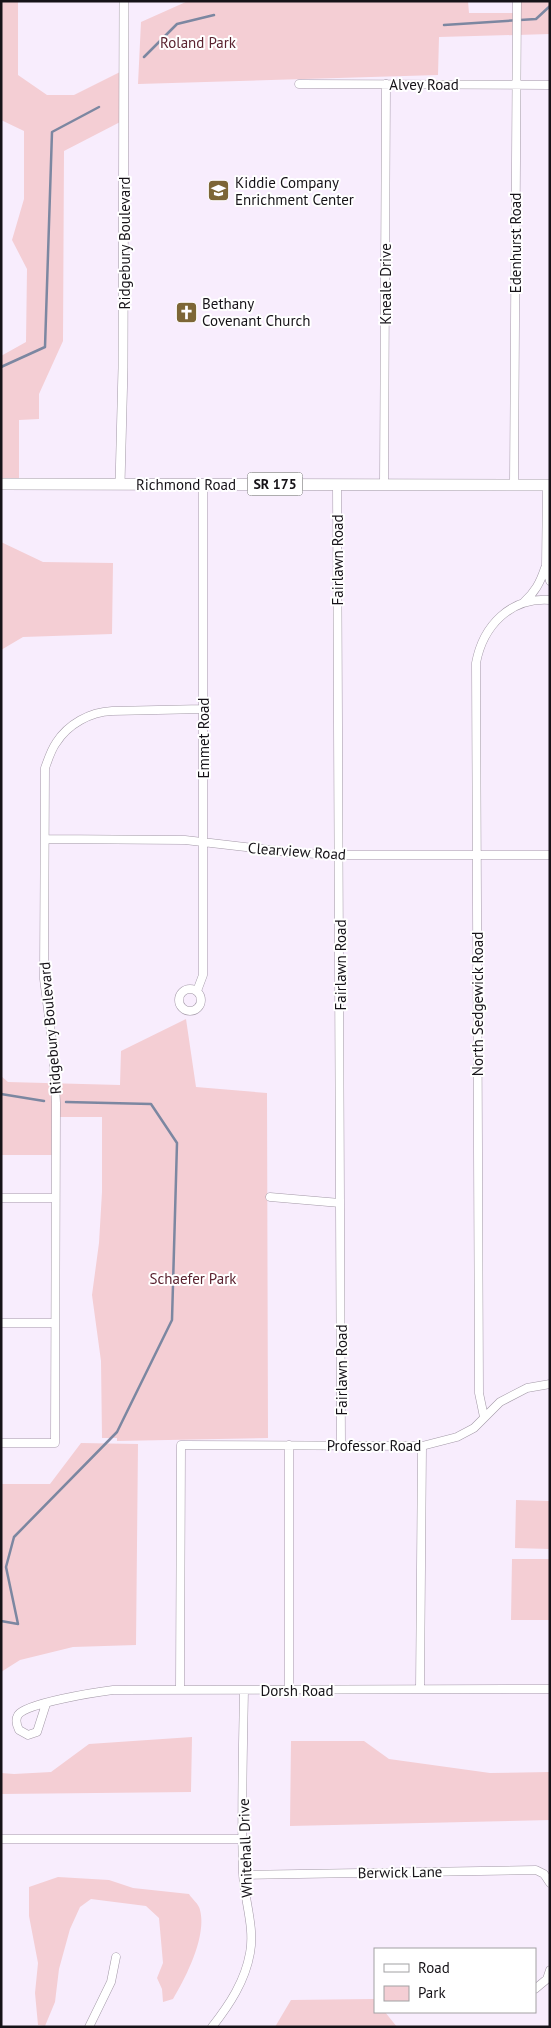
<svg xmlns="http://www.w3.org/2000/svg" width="551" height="2028" viewBox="0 0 551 2028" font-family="'PT Sans',sans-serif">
	<rect width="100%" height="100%" fill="#f8edfd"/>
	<path fill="#f4ced4" d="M1,1H18V75L47,95H74L124,70V120L64,151L63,341L39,394V419L19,420V484H1V356L26,342L27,269L12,240L24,199V131L1,120Z
		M188,1H468L469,13H517V1H550V34L439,37L438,75L138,84L141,22Z
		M1,542L43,562L113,563L112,634L23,637L1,650Z
		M186,1019L196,1087L267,1093L268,1438L117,1441V1438H102L101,1361L92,1295L99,1243L102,1192V1117H56V1155H1V1076L8,1082L120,1085L121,1051Z
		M81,1443L138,1444L136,1645L73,1647L20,1660L1,1672V1484H50Z
		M550,1472V1549L515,1548L516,1500L549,1501Z
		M512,1559H550V1620H511Z
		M192,1737L191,1792L1,1794V1773L14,1774L51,1772L89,1744Z
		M291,1741H364L389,1759L490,1773L550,1772V1820L290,1826Z
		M58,1877L109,1880L133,1888L189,1894C192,1899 199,1904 200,1910C207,1936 186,1977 173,1999L163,2002L162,1989L157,1978L163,1963L159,1918L146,1906L91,1899L80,1907L70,1929L59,1969L55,2002L45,2026L38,2025L35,1993L38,1963L29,1916V1887Z
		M374,1999L375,2012H385L397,2027H275L291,2000Z"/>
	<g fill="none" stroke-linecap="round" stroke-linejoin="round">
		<path stroke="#7c87a1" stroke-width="2.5" d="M444,25L536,19L550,6
			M144,57L177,24L214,15
			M1,367L45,347L52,132L99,107
			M1,1094L44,1101
			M1,1621L18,1624L6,1567L14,1537L117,1432L172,1320L177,1143L151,1104L66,1102"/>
		<defs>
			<path id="minor" d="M299,84L550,85
				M337,484L341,1445
				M384,484L386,84
				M514,484L517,1
				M547,485L546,566L550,581
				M524,602C535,592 540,583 545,568
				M45,839L185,840L297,853L339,855H550
				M179 1000a11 11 0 1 1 22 0a11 11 0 1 1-22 0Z
				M197,991L203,975V484
				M270,1197L340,1203
				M1,1198H55
				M1,1323H55
				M484,1417L479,1393L476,663C483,626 510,597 550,600
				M1,1443H55L56,1103L53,1048L44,979L45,768C48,760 51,750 56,743C68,724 90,712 112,711L203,709
				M289,1445V1690
				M420,1689L422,1446
				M180,1690L181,1445L422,1446L457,1437L474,1428L500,1402L527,1388L550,1384
				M46,1704L37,1732L28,1735L19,1730C17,1726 15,1720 18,1715C26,1703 97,1692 113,1690L550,1689
				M1,1839H242
				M243,1875L536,1870L544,1874L550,1883
				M535,1989L547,1979L550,1970
				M89,2027L111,1982L116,1957
				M212,2027C230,2004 245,1981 250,1953C255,1927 244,1899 243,1873C241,1812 243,1751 244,1690"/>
			<path id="tertiary" d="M120,484L123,368L124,1"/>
			<path id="primary" d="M1,484L550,485"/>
		</defs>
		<use href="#minor" stroke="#a399a7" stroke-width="9"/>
		<use href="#tertiary" stroke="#a399a7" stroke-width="10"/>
		<use href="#primary" stroke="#a399a7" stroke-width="12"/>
		<use href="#minor" stroke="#fff" stroke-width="8"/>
		<use href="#tertiary" stroke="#fff" stroke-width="9"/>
		<use href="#primary" stroke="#fff" stroke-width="11"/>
	</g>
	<defs>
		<symbol id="school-square" viewBox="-11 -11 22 22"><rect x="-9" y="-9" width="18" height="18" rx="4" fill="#7d6636" stroke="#fff"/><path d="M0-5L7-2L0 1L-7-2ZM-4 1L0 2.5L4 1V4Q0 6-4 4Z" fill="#fff"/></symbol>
		<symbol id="church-square" viewBox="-11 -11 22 22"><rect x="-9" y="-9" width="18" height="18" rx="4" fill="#7d6636" stroke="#fff"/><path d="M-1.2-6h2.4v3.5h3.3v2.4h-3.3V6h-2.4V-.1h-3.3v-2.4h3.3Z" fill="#fff"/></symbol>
	</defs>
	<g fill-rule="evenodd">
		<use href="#school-square" x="206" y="178" width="25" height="25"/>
		<use href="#church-square" x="174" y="300" width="25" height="25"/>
	</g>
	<g text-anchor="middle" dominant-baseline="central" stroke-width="4" stroke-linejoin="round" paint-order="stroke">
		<rect fill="#fff" stroke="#5c5a5d" stroke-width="1" x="247.5" y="472.5" width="55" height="23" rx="4"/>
		<g font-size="14" font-weight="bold" fill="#161318">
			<text x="275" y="484">SR 175</text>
		</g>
		<g font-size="15" fill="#5b2330" stroke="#fff">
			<text x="198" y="42">Roland Park</text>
			<text x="193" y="1278">Schaefer Park</text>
		</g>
		<g font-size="15" fill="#161318" stroke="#fff">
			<text x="424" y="84">Alvey Road</text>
			<text transform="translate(124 243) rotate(-90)">Ridgebury Boulevard</text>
			<text transform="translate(515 243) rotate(-90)">Edenhurst Road</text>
			<text transform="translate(385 284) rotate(-90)">Kneale Drive</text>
			<text x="186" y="484">Richmond Road</text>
			<text transform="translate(337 560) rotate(-90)">Fairlawn Road</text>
			<text transform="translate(203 738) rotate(-90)">Emmet Road</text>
			<text transform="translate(297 851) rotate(4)">Clearview Road</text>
			<text transform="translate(340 965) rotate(-90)">Fairlawn Road</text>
			<text transform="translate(477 1004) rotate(-90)">North Sedgewick Road</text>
			<text transform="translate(50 1028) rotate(-95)">Ridgebury Boulevard</text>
			<text transform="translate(341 1370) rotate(-90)">Fairlawn Road</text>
			<text x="374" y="1445">Professor Road</text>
			<text x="297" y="1690">Dorsh Road</text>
			<text transform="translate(245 1848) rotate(-92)">Whitehall Drive</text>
			<text transform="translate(400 1872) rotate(-1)">Berwick Lane</text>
		</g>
		<g font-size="15" fill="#161318" stroke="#fff" text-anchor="start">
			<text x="235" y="182">Kiddie Company<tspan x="235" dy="17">Enrichment Center</tspan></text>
			<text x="202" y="303">Bethany<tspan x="202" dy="17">Covenant Church</tspan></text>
		</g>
	</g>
	<rect width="551" height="2028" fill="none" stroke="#161318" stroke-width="5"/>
	<rect x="374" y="1948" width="162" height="65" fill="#ffffff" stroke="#a2a1a3"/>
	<rect x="384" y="1964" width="25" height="8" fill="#ffffff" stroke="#a2a1a3"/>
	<text x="418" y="1973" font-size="15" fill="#161318">Road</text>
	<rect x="384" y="1986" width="25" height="15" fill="#f4ced4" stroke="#a2a1a3"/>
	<text x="418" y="1998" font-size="15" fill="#161318">Park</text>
</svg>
